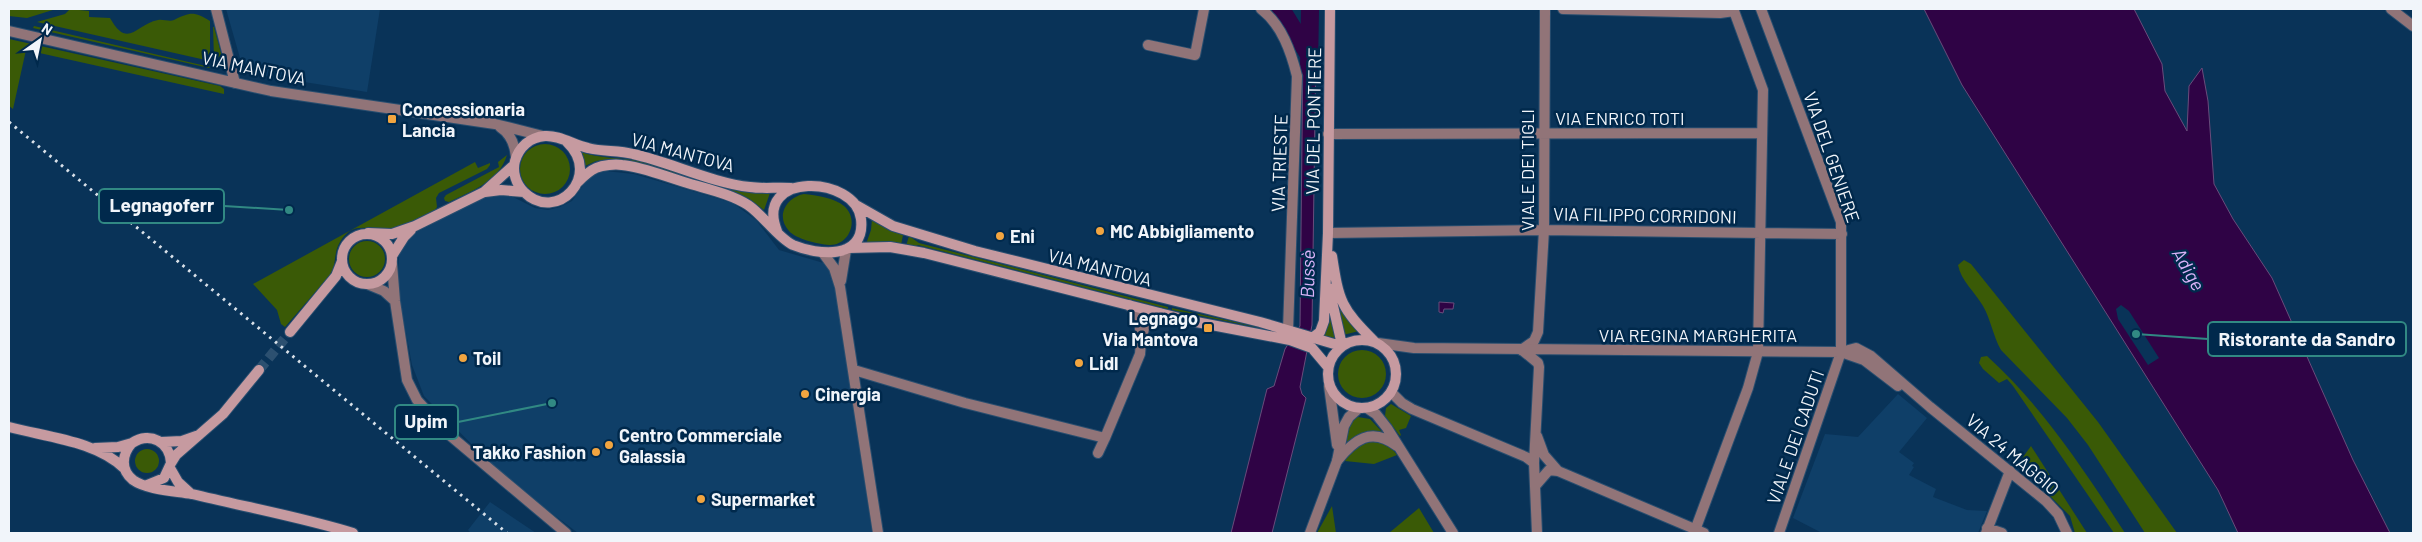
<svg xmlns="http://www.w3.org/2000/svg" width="2422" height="542" viewBox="0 0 2422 542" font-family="Barlow,sans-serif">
	<rect width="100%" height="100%" fill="#093358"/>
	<path fill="#0f3f68" d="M226,9H380L367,92L248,73L242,65Z
		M605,171L634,174L733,203L756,220L779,250L827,264L834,278L872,533H578L506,479L424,396L412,365L398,290L399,250L411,235L484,197L498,194L513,197L535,208L548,210L560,207L572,201L589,177Z
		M1898,394L1927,418L1899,452L1914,463L1912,466L1914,467L1909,475L1936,489L1933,497L1967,510L1987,511L1978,533H1822L1793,518L1825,434L1858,437Z
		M490,502L536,533H471L468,530Z"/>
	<path fill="#3a5a06" d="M9,9H56L27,18L9,16Z
		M70,9L89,11V17L110,18C128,50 136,24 158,20C163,19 170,22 174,20C190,12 194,11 210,21V61L37,22L65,14Z
		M34,26L210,67L209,68L33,28Z
		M213,27H214L222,57L214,58Z
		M9,39L220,86L224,89V94L26,50L13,109L9,106Z
		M520 169a25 25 0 1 1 50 0a25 25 0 1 1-50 0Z
		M581,152C600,159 619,157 639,161C680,172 728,195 770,193L764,210L748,198L733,191L643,165L611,159L596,161L585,166Z
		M507,155C499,182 471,191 449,202L445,201L444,198L446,195L499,167L498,162Z
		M475,162L478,168L490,163V165L487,169L439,193L436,198L437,207L435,210C423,216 410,225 397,229C376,235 355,216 340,242C333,253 337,265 330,275L285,327L281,324L277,310L253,284Z
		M804,194C816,195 835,198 844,206C860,220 849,246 829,245C818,244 796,239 789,231C775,216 787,197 804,194Z
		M872,219L888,230L903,235L901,245L866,244L871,230Z
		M909,236L919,243L1168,307V309L918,245L912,248L906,246Z
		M349 259a18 18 0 1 1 36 0a18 18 0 1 1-36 0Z
		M1964,260L1971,264L2098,422L2177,533H2145L2088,445L2067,418L2001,350C1993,336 1991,320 1983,306C1975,292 1961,281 1958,265Z
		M1172,308L1275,331L1172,310Z
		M1342,310L1359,331L1343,335L1337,311Z
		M1330,312L1336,338L1323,336L1327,329L1328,313Z
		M1338 374a24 24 0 1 1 48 0a24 24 0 1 1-48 0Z
		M1987,356C2043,407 2084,470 2125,533H2114L2013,386L2007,379L1999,383L1983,369L1979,363L1981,357Z
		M1391,404L1411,416L1406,428L1399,430L1401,435L1400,436L1385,416L1386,408Z
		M1358,417L1370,419L1383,433H1365L1347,442C1346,433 1348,422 1358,417Z
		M1366,441C1379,441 1389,443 1397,455L1374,464L1345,461L1350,451Z
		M2031,446L2087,533H2075L2070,516L2018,464Z
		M135 461a12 12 0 1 1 24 0a12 12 0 1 1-24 0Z
		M1332,506L1336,533H1317Z
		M1419,508L1434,533H1389Z"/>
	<path fill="#2f0345" stroke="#694c7b" d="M1924,9H2134L2162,64L2165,91L2187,131L2189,86L2202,68L2208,101L2214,184L2233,219L2272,278L2353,460L2390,533H2238L2218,490L1962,85Z
		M1303,45H1316L1312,325L1300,387L1302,394L1306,398L1272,533H1231L1267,389L1274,386L1285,349L1300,326Z
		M1439,302L1454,303L1453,309H1444L1443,313L1439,312Z"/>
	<path fill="#093358" d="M2121,305L2129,311L2159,358L2148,365L2118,319L2116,309Z"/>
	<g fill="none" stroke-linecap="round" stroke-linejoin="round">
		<path stroke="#2f0345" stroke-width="18" d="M1281,9L1308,53
			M1309,68L1310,9"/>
		<path stroke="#2c5070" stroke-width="10" stroke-dasharray="10 5" stroke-linecap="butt" d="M259,370L290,332"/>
		<defs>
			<path id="minor" d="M1261,9C1282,25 1291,52 1297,76L1288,330
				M1563,9L1720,13L1734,11L1763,90L1758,352L1748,388L1694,533
				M1761,9L1841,222V352
				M2391,9L2413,26
				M1148,45L1195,55L1204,9
				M1328,134L1762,133
				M1328,233L1544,230L1842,234
				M823,253L834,268L840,287L878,533
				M392,264L395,301L407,380L417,400L447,433L566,533
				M841,281L846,250
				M367,284L384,291L395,301
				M1129,305L1139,317L1141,342L1145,324L1159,313
				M1521,350L1534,341L1538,332L1544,230L1545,9
				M854,370L965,403L1105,438L1140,354L1141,342
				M1329,386L1337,445
				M1098,453L1105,438
				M1987,528L2002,533
				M1310,533L1337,461L1344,426L1349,417L1359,408
				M1986,533L2010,471"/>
			<path id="tertiary" d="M216,9L235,83
				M9,31L271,91L495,124L543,136
				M500,127C511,134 515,145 516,157
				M1378,343L1414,348L1841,352L1856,348L1871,356L1930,407L2046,501L2058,514L2067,533
				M1522,350L1538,363L1539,367L1534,463L1537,533
				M1841,352L1864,360L1898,386
				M1391,392L1402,403L1412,409L1526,457L1534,463
				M1367,408L1376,414L1387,428L1453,533
				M1537,436L1544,455L1558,471
				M1337,461C1354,440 1371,426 1397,446
				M1536,485L1549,470L1558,471L1704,533
				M1779,533L1841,352"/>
			<path id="secondary" d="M567,142C603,176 556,224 524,192C516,184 512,172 515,161C519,147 530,137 545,136C559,135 574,145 588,148C603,152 618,150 633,154C670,162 712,183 750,187C763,189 777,187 791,188
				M578,182C583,177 589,171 596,168C603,165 615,164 622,165C643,167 664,176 684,182C706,189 729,193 748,205C763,215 778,238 793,245C817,255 866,261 861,219C856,175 753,171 777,231
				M485,192L501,190L524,192
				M856,205L893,226L975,251L1260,322L1341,346
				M368,233L392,234L415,226L484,192L514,165
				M342 259a25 25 0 1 1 50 0a25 25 0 1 1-50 0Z
				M848,248L890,247L924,253L1191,321L1290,340L1312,348L1328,367
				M392,256L404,237L411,230
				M1332,256C1339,302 1341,308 1374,341
				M1329,288L1342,345
				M290,332L336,276L342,261
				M1312,338L1320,332L1324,321L1328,233L1330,9
				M1328 374a34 34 0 1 1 68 0a34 34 0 1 1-68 0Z
				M9,427C46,437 97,441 125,469
				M161,442L182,441L199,435
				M95,448L118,447L132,443
				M171,463L176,455L223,414L259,370
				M170,468L178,482L190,493
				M147,485L164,478L171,463C170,442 150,431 132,443C122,454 120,470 133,480C147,490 176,491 192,494C246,507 301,517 353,533"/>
		</defs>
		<use href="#minor" stroke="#294e6f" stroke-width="12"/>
		<use href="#tertiary" stroke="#294e6f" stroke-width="12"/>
		<use href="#secondary" stroke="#294e6f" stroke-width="12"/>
		<use href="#minor" stroke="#917478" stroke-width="10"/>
		<use href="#tertiary" stroke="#917478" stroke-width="10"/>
		<use href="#secondary" stroke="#c69aa0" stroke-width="10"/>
		<path stroke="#d9e1e9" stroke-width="3" stroke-dasharray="2.5 5" stroke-linecap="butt" d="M9,122L507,533"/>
	</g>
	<g fill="#f2a540" stroke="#00294c" stroke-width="2">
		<rect x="387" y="114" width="10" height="10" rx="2.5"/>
		<circle cx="1100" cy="231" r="5"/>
		<circle cx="1000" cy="236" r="5"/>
		<rect x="1203" y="323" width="10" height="10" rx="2.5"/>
		<circle cx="463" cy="358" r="5"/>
		<circle cx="1079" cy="363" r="5"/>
		<circle cx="805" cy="394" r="5"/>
		<circle cx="609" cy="445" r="5"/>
		<circle cx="596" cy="452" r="5"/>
		<circle cx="701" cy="499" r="5"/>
	</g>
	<g text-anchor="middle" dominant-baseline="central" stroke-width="5" stroke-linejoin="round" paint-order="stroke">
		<g font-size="18" fill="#f1f5fa" stroke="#00294c">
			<text transform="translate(254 68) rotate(12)">VIA MANTOVA</text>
			<text x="1620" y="118">VIA ENRICO TOTI</text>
			<text transform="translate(1313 121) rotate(-89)">VIA DEL PONTIERE</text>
			<text transform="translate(683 152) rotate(15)">VIA MANTOVA</text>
			<text transform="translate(1832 157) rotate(71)">VIA DEL GENIERE</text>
			<text transform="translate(1279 163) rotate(-88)">VIA TRIESTE</text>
			<text transform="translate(1527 170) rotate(-90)">VIALE DEI TIGLI</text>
			<text transform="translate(1645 215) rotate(1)">VIA FILIPPO CORRIDONI</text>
			<text transform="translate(1100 267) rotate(14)">VIA MANTOVA</text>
			<text x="1698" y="335">VIA REGINA MARGHERITA</text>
			<text transform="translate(1795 437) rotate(-71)">VIALE DEI CADUTI</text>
			<text transform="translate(2013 454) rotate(40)">VIA 24 MAGGIO</text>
		</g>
		<g font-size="18" font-weight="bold" fill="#f1f5fa" stroke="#00294c" text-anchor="start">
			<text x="402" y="109">Concessionaria<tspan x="402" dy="21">Lancia</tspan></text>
			<text x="1110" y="231">MC Abbigliamento</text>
			<text x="1010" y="236">Eni</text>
			<text x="1198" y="318" text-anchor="end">Legnago<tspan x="1198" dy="21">Via Mantova</tspan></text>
			<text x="473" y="358">Toil</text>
			<text x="1089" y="363">Lidl</text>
			<text x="815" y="394">Cinergia</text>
			<text x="619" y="435">Centro Commerciale<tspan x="619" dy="21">Galassia</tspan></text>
			<text x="586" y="452" text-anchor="end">Takko Fashion</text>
			<text x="711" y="499">Supermarket</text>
		</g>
		<g font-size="19" font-style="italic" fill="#dab3f8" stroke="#00294c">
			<text transform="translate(2189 269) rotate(60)">Adige</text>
			<text transform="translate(1307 274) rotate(-89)">Bussè</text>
		</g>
	</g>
	<path fill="none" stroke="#318983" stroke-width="2" d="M289 210L224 206M2136 334L2208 339M552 403L458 422"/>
	<g fill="#318983" stroke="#00294c" stroke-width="2">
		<circle cx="289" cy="210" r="5"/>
		<circle cx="2136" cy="334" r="5"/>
		<circle cx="552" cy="403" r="5"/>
	</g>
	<g fill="#00294c" stroke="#318983" stroke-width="2">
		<rect x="99" y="189" width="125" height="34" rx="5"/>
		<rect x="2208" y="322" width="198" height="34" rx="5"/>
		<rect x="395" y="405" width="63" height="34" rx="5"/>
	</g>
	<g font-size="19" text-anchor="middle" font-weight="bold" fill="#f1f5fa">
		<text x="162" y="212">Legnagoferr</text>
		<text x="2307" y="346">Ristorante da Sandro</text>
		<text x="426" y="428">Upim</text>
	</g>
	<rect width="2422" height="542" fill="none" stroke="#f1f5fa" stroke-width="20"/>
	<g transform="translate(40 40) rotate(33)" stroke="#00294c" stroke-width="4" paint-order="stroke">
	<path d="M0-4L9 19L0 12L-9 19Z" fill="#f1f5fa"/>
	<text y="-8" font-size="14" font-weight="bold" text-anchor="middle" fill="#f1f5fa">N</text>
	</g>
</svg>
